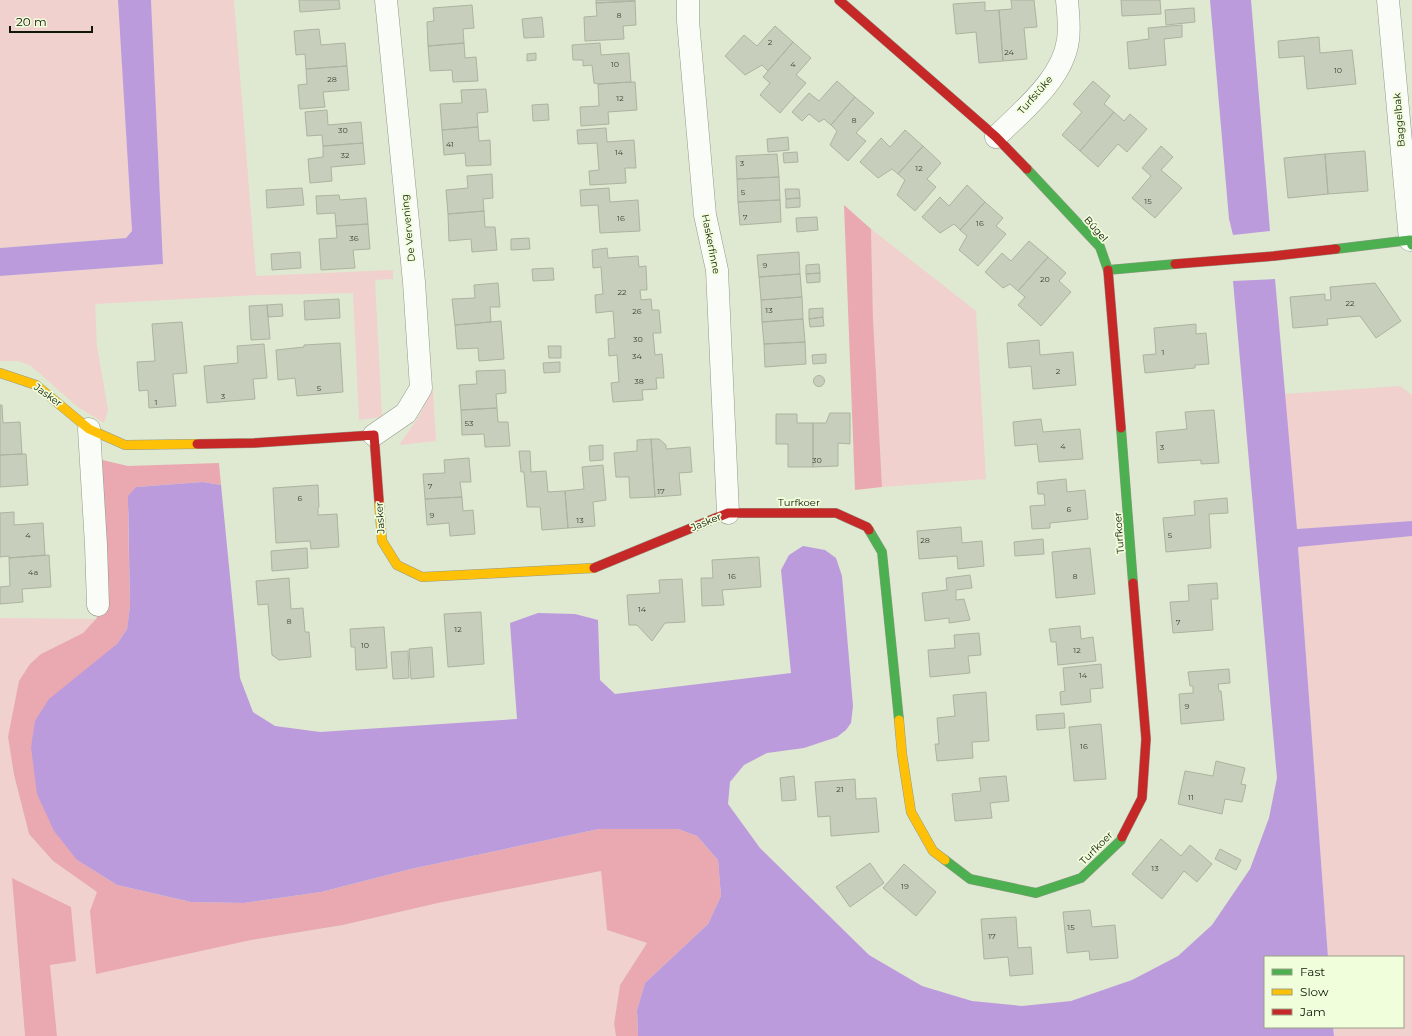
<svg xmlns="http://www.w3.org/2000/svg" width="1412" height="1036" viewBox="0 0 1412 1036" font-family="Montserrat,sans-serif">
	<rect width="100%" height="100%" fill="#dfe8d0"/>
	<path fill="#f0d1ce" d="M0,0H118L132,231L126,238L0,248Z
		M151,0H234L256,276L393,270V279L375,280L382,417L359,420L353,293L258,295L95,304L97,346L108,410L104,423L78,407L31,366L19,361H0V276L163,264Z
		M871,229L976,311L986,479L882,487L873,318Z
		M1400,386L1412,395V521L1297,530L1284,394Z
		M433,389L436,441L399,445L418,418Z
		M1412,536V1036H1334L1333,1027H1403V957H1328L1298,546Z
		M0,618L96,619L83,633L41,654L8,737L14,776L29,834L53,861L97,892L251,940L343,925L438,903L601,871L607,930L647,943L620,985L614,1024L616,1036H57L50,965L12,879L25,1036H0Z"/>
	<path fill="#eaa9b1" d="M844,205L871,229L873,318L882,487L855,490Z
		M98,459L128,466L219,463L221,485L203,482L137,487L128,512L130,606L127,629L117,644L77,860L117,885L191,902L244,903L321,892L411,869L599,829H678L697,836L718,860L721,896L708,924L645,983L637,1010L638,1036H616L614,1024L620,985L647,943L607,930L601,871L438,903L343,925L251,940L96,974L90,911L97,892L53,861L29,834L14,775L8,737L19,681L30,664L41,654L83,633L96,619L105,604Z
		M12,878L71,907L76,961L50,965L57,1036H25Z"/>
	<path fill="#bc9bdd" d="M118,0H151L163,264L0,276V248L126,238L132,231Z
		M1210,0H1251L1270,231L1233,235L1229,219Z
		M1275,279L1297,529L1412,521V536L1298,547L1328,957H1265V1027H1333L1334,1036H638L637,1010L645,983L708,924L721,896L718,860L697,836L678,829H599L411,869L321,892L244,903L191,902L117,885L77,860L54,831L37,794L31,747L35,721L49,699L117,644L127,629L130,606L128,496L136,487L203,482L221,485L240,678L253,712L275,726L320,732L517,719L510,623L538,613L575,614L598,620L600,680L615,694L791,673L781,570L789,555L803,546L825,550L836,558L842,576L853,706L851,723L846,730L837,737L804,748L767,753L744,765L730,782L728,804L760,848L869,955L922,986L972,1001L1022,1006L1071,1001L1132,980L1178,956L1212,925L1250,869L1269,818L1277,778L1233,281Z"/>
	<path fill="#c7cfbc" stroke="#acb3a0" d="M299,0H339L340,9L300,12Z
		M596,0H635V1L596,3Z
		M1011,0H1034L1037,27L1024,28L1027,59L1003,61L999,10L1012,9Z
		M1121,0H1160L1161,14L1122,16Z
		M635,1L636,25L623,26L624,39L585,41L584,17L597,16L596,3Z
		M985,2V11L999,10L1003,61L979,63L976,32L956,34L953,4Z
		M472,5L474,28L463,29L464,43L428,46L427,22L434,21L433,8Z
		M1194,8L1195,22L1166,25L1165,10Z
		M542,17L544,37L524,38L522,19Z
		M1182,25V37L1164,39L1166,65L1129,69L1127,42L1149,39L1148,28Z
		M775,26L793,42L768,71L762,65L745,75L725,56L744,35L757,46Z
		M319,29L321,45L345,43L347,66L306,69L305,54L296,55L294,31Z
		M1319,37L1320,53L1352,50L1356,84L1307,89L1304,56L1279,58L1278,41Z
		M793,42L811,58L796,75L806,83L780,113L760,95L770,83L763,77Z
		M464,43L465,58L476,57L478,81L453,82L452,70L430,71L428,46Z
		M600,43L601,55L629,53L631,82L598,84L594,83L592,65L583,66V60H573L572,45Z
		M536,53V60L527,61V54Z
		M347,66L349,90L323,92L325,107L300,109L298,85L307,84L306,69Z
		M837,81L855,97L831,125L824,119L819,122L809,114L802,121L792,112L809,93L819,101Z
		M1093,81L1110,96L1104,104L1114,112L1080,151L1062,135L1082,112L1073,104Z
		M631,82H635L637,110L608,112L609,124L581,126L580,107L599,106L598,84Z
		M486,89L488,112L477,113L478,127L442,130L440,104L462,103L461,90Z
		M855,97L874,113L856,133L866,141L848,161L830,145L837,131L831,125Z
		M548,104L549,120L533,121L532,105Z
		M327,110L328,125L361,122L363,143L323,146L322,135L307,136L305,112Z
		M1114,112L1124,121L1130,114L1147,129L1127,152L1118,144L1098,167L1080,151Z
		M478,127L479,141L490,140L491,165L466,166L465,153L444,155L442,130Z
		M606,128L607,142L634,140L636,168H625L626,183L590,185L589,171L599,170L597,143L578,144L577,130Z
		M905,130L923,146L898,174L892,169L878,178L860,162L881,138L890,147Z
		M788,137L789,150L768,152L767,139Z
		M363,143L365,164L331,167L332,181L310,183L308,159L323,157V146Z
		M923,146L941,163L927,179L936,187L915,211L897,195L905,180L898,174Z
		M1161,146L1173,157L1161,170L1182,188L1155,218L1132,198L1151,176L1142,168Z
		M1365,151L1368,191L1328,194L1325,154Z
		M797,152L798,162L784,163L783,153Z
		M777,154L779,177L737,179L736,156Z
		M1325,154L1328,194L1288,198L1284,158Z
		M492,174L493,198L483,199L484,211L448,214L446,190L468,188L467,176Z
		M779,177L780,200L738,202L737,179Z
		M967,185L985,202L960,230L954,224L940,233L922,217L940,197L949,206Z
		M302,188L304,205L267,208L266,190Z
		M609,188L610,202L638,200L640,231L600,233L598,205L581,206L580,190Z
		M785,189H799L800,198L786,199Z
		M339,195L340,200L366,198L368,224L336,226L335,213L317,214L316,196Z
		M800,198V207L786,208V199Z
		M780,200L781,222L740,225L738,202Z
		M985,202L1003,218L996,226L1006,234L978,266L959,250L967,236L960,230Z
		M484,211L485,227H495L497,250L472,252L471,239L449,241L448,214Z
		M817,217L818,230L797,232L796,218Z
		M368,224L370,249L353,250L355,268L321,270L319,239L337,238L336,226Z
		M529,238L530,249L511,250V239Z
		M1029,241L1048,257L1018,291L1010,284L1003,288L985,272L1002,253L1011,261Z
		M607,248L608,258L638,256L639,267L646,266L647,290H640L641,300L651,299L652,310H659L661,333H653L655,355L662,354L664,378H656L657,389L642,390L643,400L613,402L611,383L619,382L617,355L609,356L608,339L615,338L613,311L596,313L595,295L603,294L601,267L593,268L592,250Z
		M300,252L301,268L272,270L271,254Z
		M799,252L800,274L759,277L757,255Z
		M1048,257L1066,273L1059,281L1071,292L1041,326L1018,305L1025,297L1018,291Z
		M819,264L820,273L806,274V265Z
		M553,268L554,280L533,281L532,269Z
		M820,273V282L807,283L806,274Z
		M800,274L802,297L761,300L759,277Z
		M498,283L500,307H490L491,322L455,325L452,299L475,298L474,285Z
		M1375,283L1401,321L1376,338L1360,316L1327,319L1328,325L1293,328L1290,297L1325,294V300H1331L1330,287Z
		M802,297L803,319L762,322L761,300Z
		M339,299L340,318L305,320L304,301Z
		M282,304L283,316L268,317L267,305Z
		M267,305L270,339L251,340L249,306Z
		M823,308V317L809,319V309Z
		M823,317L824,326L810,327L809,319Z
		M803,319L805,342L764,344L762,322Z
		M501,321L504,359L479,361L478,348L457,349L455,325Z
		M182,322L187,373L173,374L176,406L149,408L148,390L139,391L137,362L155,361L152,324Z
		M1196,324V334L1206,333L1209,364L1195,365V368L1145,373L1143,355L1156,354L1154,328Z
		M1039,340L1040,355L1073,352L1076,385L1033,389L1031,366L1009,368L1007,343Z
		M805,342L806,364L765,367L764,344Z
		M340,343L343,392L297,396L295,378L278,380L276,350L304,347V345Z
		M264,344L267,378L253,379L255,399L207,403L204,366L238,363L237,346Z
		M548,346H561V358H549Z
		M826,354V363L813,364L812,355Z
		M560,362V372L544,373L543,363Z
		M505,370L506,393L496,394L497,408L461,410L459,385L477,384L476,371Z
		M813.5 381a5.5 5.5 0 1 1 11 0a5.5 5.5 0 1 1-11 0Z
		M0,405H2L3,423L20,422L22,454L0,455Z
		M497,408L498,422H508L510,446L485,447L484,434L462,435L461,410Z
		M1214,410L1219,463L1201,464V460L1158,463L1156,432L1187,429L1185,412Z
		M830,413H850V444L838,443V466L813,467V423H826Z
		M776,414H797V423H813V467H788V444H776Z
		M1041,419L1043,432L1080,429L1083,459L1039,462L1037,444L1015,446L1013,422Z
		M651,439L655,497L630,498L629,477H616L614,453L637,451V440Z
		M651,439H659L666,445V449L690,447L692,472L679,473L681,495L655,497Z
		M603,445V460L590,461L589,446Z
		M519,451H530L531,472L546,471L548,492L565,491L568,528L542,530L540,507H527L524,472H521Z
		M22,454H26L28,485L0,487V455Z
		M469,458L471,482H460L462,497L425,499L423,474L445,473L444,460Z
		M603,465L606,500L593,502L595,526L568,528L565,491L584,489L582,467Z
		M1066,479L1067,492L1085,490L1088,519L1050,523V528L1032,529L1030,506L1045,505L1044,494H1038L1037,482Z
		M318,485L319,507L318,508V515L337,514L339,547L311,549L310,541L276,543L273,488Z
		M462,497L463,511L473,510L475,534L450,536L449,523L427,525L425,499Z
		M1227,498L1228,513L1209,514L1211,548L1166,552L1163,518L1195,515L1194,501Z
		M14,512V525L43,523L45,555L9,558V556L0,557V513Z
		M961,527L962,543L982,541L984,566L958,569L957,556L919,559L917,531Z
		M1043,539L1044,554L1015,556L1014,542Z
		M307,548L308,568L272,571L271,551Z
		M1090,548L1095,594L1056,598L1052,552Z
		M49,555L51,587L22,589L23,602L0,604V587L10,586L9,558Z
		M759,557L761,587L722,590L724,605L702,606L701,578H713L712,560Z
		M970,575L972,588L956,590V600L964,599L970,620L949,623V618L925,621L922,593L947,590L946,578Z
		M289,578L291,609L303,608L305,632H309L311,657L279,660L272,655L268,604L258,605L256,581Z
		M682,579L685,622L665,623L652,641L637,625H629L627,595L660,593L659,580Z
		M1217,583L1218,599H1211L1213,630L1173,633L1170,602L1189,601L1188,585Z
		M481,612L484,664L448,667L444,614Z
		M1080,626L1081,639L1093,637L1096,661L1058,665L1056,642H1051L1049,629Z
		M384,627L387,668L356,670L355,647H351L350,629Z
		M979,633L981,655L968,656L970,673L930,677L928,650L955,648L954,635Z
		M432,647L434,677L411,679L409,649Z
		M408,651L409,678L393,679L391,652Z
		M1101,664L1103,688L1090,689L1091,702L1061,705L1060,692L1065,691L1063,668Z
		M1229,669L1230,683L1218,684L1219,691H1221L1224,720L1181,724L1179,694L1193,693V686H1190L1188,672Z
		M986,692L989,741L972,742L973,758L937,761L935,744H939L937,718L955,716L953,695Z
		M1064,713L1065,728L1037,730L1036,715Z
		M1101,724L1106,779L1074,781L1069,727Z
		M1216,761L1245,768L1241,784L1246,785L1242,802L1225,799L1222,814L1178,804L1185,771L1213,776Z
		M794,776L796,800L782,801L780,778Z
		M1006,776L1009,801L990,803L992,818L955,821L952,794L981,791L979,778Z
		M855,779L856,799L876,798L879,832L831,836L830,816L818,817L815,782Z
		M1161,839L1181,856L1190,845L1212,864L1197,882L1184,871L1162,899L1132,874Z
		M1220,849L1241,860L1236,870L1215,859Z
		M870,863L884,883L850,907L836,887Z
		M904,864L936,892L916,916L883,888Z
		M1090,910L1092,927L1115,925L1118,958L1090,960L1089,951L1067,953L1063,912Z
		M1016,917L1018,948L1031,947L1033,974L1010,976L1008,957L984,959L981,919Z"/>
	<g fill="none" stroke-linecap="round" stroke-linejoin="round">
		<defs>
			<path id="street" d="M688,0V21L705,215L717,270L728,513
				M1388,0L1410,240
				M996,137C1022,111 1063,79 1068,40C1070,27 1068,13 1067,0
				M89,429L96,545L98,605
				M374,435L406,413L421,388L414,282L386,0"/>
			<path id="fast" d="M1027,169L1100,247L1108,270L1175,264
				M1336,249L1410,240L1412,245
				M1121,428L1133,583
				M869,530L882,552L899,720
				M945,860L970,879L1036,893L1081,878L1121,840L1122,837"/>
			<path id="slow" d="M0,373L36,385L89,429L125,445L197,444
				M379,501L382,541L397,565L422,577L594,568
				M899,720L902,754L911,812L933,851L945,860"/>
			<path id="jam" d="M839,0L996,137L1027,169
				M1175,264L1274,256L1336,249
				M1108,270L1121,428
				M197,444L254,443L374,435L379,501
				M594,568L728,513H836L867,527L869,530
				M1122,837L1142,798L1146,739L1133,583"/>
		</defs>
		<use href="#street" stroke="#939a88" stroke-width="23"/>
		<use href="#fast" stroke="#939a88" stroke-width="10"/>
		<use href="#slow" stroke="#939a88" stroke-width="10"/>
		<use href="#jam" stroke="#939a88" stroke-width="10"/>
		<use href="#street" stroke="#fafcf8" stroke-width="22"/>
		<use href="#fast" stroke="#4caf50" stroke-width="9"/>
		<use href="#slow" stroke="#ffc107" stroke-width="9"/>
		<use href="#jam" stroke="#c62828" stroke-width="9"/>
	</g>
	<g text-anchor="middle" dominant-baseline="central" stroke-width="3.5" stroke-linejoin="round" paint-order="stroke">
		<g font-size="8" fill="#3e4534">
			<text x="619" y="15">8</text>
			<text x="770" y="42">2</text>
			<text x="1009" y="52">24</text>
			<text x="615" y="64">10</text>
			<text x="793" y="64">4</text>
			<text x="1338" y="70">10</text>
			<text x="332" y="79">28</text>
			<text x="620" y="98">12</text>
			<text x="854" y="120">8</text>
			<text x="343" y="130">30</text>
			<text x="450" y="144">41</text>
			<text x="619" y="152">14</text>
			<text x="345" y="155">32</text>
			<text x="742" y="163">3</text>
			<text x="919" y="168">12</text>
			<text x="743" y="192">5</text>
			<text x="1148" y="201">15</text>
			<text x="745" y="217">7</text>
			<text x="621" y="218">16</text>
			<text x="980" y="223">16</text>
			<text x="354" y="238">36</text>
			<text x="765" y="265">9</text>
			<text x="1045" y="279">20</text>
			<text x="622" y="292">22</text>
			<text x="1350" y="303">22</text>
			<text x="769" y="310">13</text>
			<text x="637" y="311">26</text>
			<text x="638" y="339">30</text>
			<text x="1163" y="352">1</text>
			<text x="637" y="356">34</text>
			<text x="1058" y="371">2</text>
			<text x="639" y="381">38</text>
			<text x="319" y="388">5</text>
			<text x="223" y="396">3</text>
			<text x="156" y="402">1</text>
			<text x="469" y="423">53</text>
			<text x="1063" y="446">4</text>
			<text x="1162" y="447">3</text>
			<text x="817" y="460">30</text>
			<text x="430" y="486">7</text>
			<text x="661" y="491">17</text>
			<text x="300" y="498">6</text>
			<text x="1069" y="509">6</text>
			<text x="432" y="515">9</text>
			<text x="580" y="520">13</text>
			<text x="28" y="535">4</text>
			<text x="1170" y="535">5</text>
			<text x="925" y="540">28</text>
			<text x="33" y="572">4a</text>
			<text x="732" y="576">16</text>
			<text x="1075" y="576">8</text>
			<text x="642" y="609">14</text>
			<text x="289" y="621">8</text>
			<text x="1178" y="622">7</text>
			<text x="458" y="629">12</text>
			<text x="365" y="645">10</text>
			<text x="1077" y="650">12</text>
			<text x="1083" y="675">14</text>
			<text x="1187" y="706">9</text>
			<text x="1084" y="746">16</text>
			<text x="840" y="789">21</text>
			<text x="1191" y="797">11</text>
			<text x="1155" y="868">13</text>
			<text x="905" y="886">19</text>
			<text x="1071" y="927">15</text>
			<text x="992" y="936">17</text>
		</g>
		<g font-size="10" fill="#111707" stroke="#f0fedb">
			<text transform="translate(1035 95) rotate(-49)">Turfstûke</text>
			<text transform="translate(1399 120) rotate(-95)">Baggelbak</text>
			<text transform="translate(408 228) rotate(-96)">De Vervening</text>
			<text transform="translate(1096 229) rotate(49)">Bûgel</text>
			<text transform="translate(711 244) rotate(79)">Haskerfinne</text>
			<text transform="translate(48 395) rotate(36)">Jasker</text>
			<text x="799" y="502">Turfkoer</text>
			<text transform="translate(380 518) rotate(-94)">Jasker</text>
			<text transform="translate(706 522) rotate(-22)">Jasker</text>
			<text transform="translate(1119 533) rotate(-94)">Turfkoer</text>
			<text transform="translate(1096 848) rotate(-45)">Turfkoer</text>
		</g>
	</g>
	<rect x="1264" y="956" width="140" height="72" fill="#f0fedb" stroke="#97a286"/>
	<rect x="1272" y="969" width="20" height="6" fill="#4caf50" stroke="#97a286"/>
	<text x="1300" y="976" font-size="12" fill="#111707">Fast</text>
	<rect x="1272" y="989" width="20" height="6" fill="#ffc107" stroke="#97a286"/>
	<text x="1300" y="996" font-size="12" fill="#111707">Slow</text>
	<rect x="1272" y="1009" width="20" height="6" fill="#c62828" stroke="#97a286"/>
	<text x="1300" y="1016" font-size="12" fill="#111707">Jam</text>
	<path d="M10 26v6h82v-6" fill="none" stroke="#111707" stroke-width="2"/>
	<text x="16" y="26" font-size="12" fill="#111707" stroke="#f0fedb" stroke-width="3" paint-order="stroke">20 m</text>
</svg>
